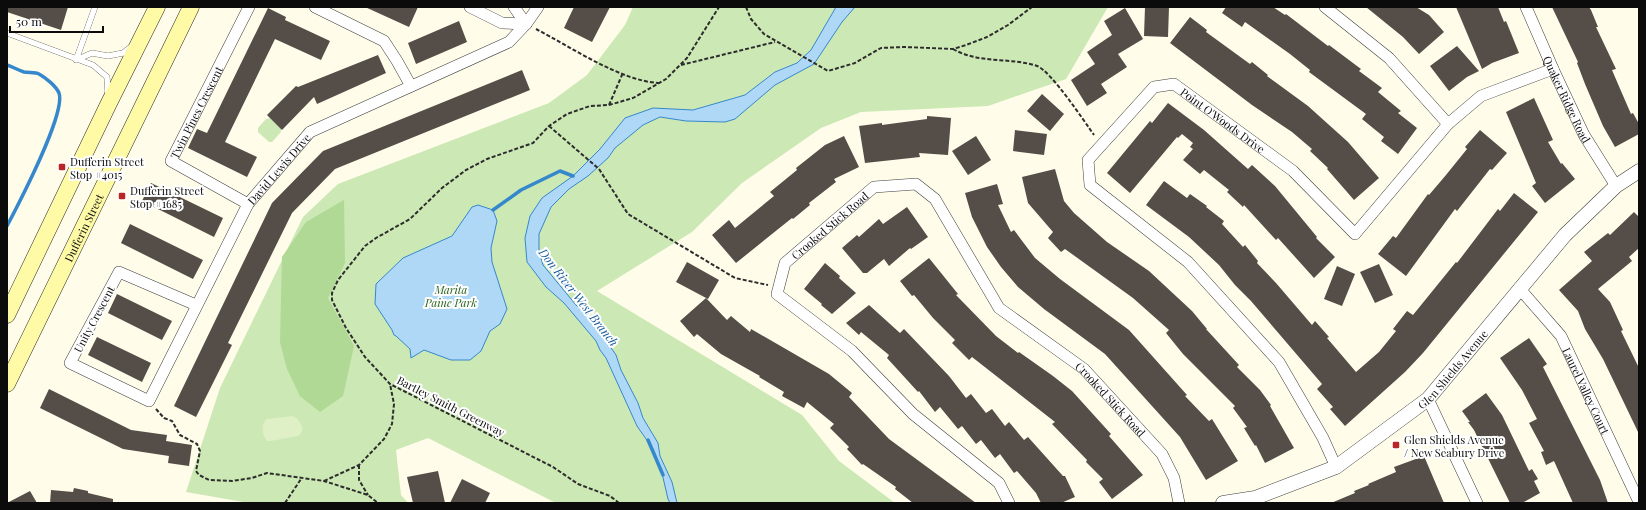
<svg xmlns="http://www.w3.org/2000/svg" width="1646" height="510" viewBox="0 0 1646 510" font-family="'Playfair Display',serif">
	<rect width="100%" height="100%" fill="#fffce9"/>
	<path fill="#cce8b4" d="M633,7H1108L1066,79L988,106L861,112L821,128L742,183L692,232L597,291L802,415L839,461L895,503H556L428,438L396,450L401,495L408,503H249L186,492L220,388L303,217L338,184L549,103L587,75L625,25Z
		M270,118L281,128V132L272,142H269L258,132V128L266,119Z"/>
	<path fill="#afd994" d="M344,200L345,263L328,298L354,346L343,396L320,412L300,396L287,369L280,342L282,257L306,222Z"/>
	<path fill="#dfefc6" d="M293,416C300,420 307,430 298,436L271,441H267C262,435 260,424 267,419Z"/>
	<path fill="#afd7f6" stroke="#3688cc" d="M836,7H855L842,22L814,64L775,85L735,119L725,122L686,121L660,117L643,125L615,148L608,158L588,176L569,189L551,207L539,234V251L543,265L576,305L591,319L616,355L621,370L638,403L643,418L658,443L660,456L672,482L677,503H670L668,499L661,469L653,449L637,426L606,358L600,350L596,341L564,303L546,287L527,262L525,238L530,216L542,198L573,176L600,149L625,118L653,108L693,110L745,95L775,72L797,63L811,50Z
		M478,205L493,210L497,221L491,248L492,262L507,309L500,324L490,331L481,351L470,360H451L424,350L411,358L410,349L396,336L394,335L392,330L375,304L376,284L403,258L452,236L472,207Z"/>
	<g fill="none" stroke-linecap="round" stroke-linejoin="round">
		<path stroke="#3688cc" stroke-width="3.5" d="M7,65C13,67 18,70 24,72C29,73 35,72 39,74C46,78 56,86 59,93C66,113 18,205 7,226
			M493,210L521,190L560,171L573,176
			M648,440L663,475"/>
	</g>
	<path fill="#544d48" d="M7,7H68L61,30L7,12Z
		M365,7H418L409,27Z
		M574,7H610L592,42L564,28Z
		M1145,7H1169L1168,37L1144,36Z
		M1226,7H1273L1285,15L1286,14L1328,46L1329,45L1361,69L1359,71L1382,88L1378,92L1401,111L1398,113L1417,128L1398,154L1381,141L1384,137L1362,119L1366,114L1309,72L1310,70L1290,54L1245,22L1242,27L1222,13Z
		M1366,7H1416L1429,15L1444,32L1419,54L1403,37Z
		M1456,7H1498L1504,22L1506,21L1519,53L1492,63L1482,69Z
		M1552,7H1589L1591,10L1598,27H1596L1616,69L1612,70L1621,91L1631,114L1633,113L1639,124V134L1615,147L1603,126L1585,84L1577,63L1578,62Z
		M268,8L286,17L285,20L330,41L321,60L275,39L225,142L257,157L247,177L188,148L197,129L207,133Z
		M1125,8L1143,39L1118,54L1127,67L1101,84L1107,93L1087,106L1071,80L1095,64L1087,52L1112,35L1104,21Z
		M1190,17L1207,30L1206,32L1250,64L1252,62L1268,75L1267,76L1308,106L1348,142L1379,178L1354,200L1327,169L1328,168L1310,151L1312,149L1292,132L1252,105L1170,43Z
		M459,21L467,42L416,64L408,43Z
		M1457,46L1479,71L1467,77L1449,91L1430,66Z
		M378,55L386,73L317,104L314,97L282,130L267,115L296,86L298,87Z
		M522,70L530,90L335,169L292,213L228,343L232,345L196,417L174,406L272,203L323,151Z
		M1042,94L1064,114L1050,131L1027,111Z
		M1534,98L1553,140L1548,142L1561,164L1562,163L1575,179L1545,203L1532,186L1536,183L1506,112Z
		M1168,103L1204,130L1248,169L1252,165L1275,186L1317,237L1316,238L1335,257L1314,278L1278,238L1276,240L1244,205L1243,207L1227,192L1229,190L1204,170L1200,174L1183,160L1193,149L1190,147L1193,143L1182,134L1178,138L1177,137L1130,193L1107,173L1150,121L1152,123Z
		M927,116L951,118L948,155L919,153L920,157L865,163L859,126L882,123V125L927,119Z
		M1015,130L1047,134L1044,155L1013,151Z
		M1480,130L1507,153L1492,170L1490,169L1457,211L1455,209L1406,276L1378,254L1393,236L1396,238L1428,194L1429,195L1446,175L1467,149L1465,147Z
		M844,136L859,167L834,179L836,182L809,203L810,205L793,219L792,218L736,263L712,235L729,220L735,228L774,196L770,192L797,170L796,168L825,145Z
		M976,136L991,160L968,175L952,151Z
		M1055,169L1064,201L1074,213L1107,242L1149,271L1192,311L1207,329H1206L1239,365L1237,367L1260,390L1271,405L1270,406L1294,448L1265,463L1256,445L1255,446L1244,428L1247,427L1233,408L1235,406L1183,354L1166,333L1169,330L1133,298L1065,249L1061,252L1048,238L1053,232L1028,203L1022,177Z
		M1164,181L1187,198L1190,194L1207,206L1206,207L1224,221L1222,224L1243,247L1245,245L1258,261L1257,263L1276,283L1312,325L1315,321L1329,337L1327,338L1356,372L1379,352L1396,331L1393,329L1407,311L1413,315L1456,262L1457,263L1498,209L1500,211L1514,193L1538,212L1423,353L1405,372L1345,426L1330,409L1333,407L1317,389L1322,384L1251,301L1235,285L1219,265L1189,237L1146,205Z
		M151,183L223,218L214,237L142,201Z
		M997,184L1003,204L998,205L1011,232L1014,230L1035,258L1060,279L1129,330L1187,395L1185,396L1209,421L1212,419L1238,461L1206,480L1180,437L1105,354L1044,309L1018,287L1001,267L987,247L972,217L965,193Z
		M907,207L928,237L911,249L910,248L889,266L884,259L867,273H863L842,248L857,235L859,237L879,219L883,224Z
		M1634,212L1639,217V248L1629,257L1632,261L1598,289L1610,302L1623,330L1621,331L1639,368V434L1603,359L1585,329L1578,311L1559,290L1592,261L1584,252L1608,233L1610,235Z
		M130,224L203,260L193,279L121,243Z
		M929,258L958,294L956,295L996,336L1018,353L1019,352L1053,376L1072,391L1111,434L1109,436L1143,475L1112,499L1099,482L1103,479L1086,462L1087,460L1052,424L1055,422L972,357L969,360L952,343L955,340L933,318L914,295L912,296L900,281Z
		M687,262L719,280L708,299L676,282Z
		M825,263L840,276L839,278L856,293L832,314L821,305L822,304L804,289Z
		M1379,264L1393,295L1375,303L1360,272Z
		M1337,266L1355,274L1342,306L1324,299Z
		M117,294L172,321L162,340L108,313Z
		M706,298L727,320L731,316L750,332L751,329L829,374L852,393L849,397L889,439L976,503H913L895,489L896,487L863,464L862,465L847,449L849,447L830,428L834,424L807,402L804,408L782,396L784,392L759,377L760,376L721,354L697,334L694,337L680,321Z
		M869,305L900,333L904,329L949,376L966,398L971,394L986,413L992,409L1005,426L1009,422L1024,440L1028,437L1063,476H1065L1075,497L1061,503H1041L1036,493L1017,471L1014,473L1000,454L995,458L981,440L976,444L962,426L958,429L940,407L935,412L919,391L918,392L887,358L889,355L861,332L859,335L846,323Z
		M97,337L151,363L142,382L88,355Z
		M1529,338L1547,364L1543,367L1600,480L1608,503H1573L1554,461L1546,465L1541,452L1544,451L1529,423L1537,419L1522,390L1500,358Z
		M49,389L131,430L167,435L166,441L192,445L189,466L168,463L169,456L123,449L40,408Z
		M1486,393L1502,415L1529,471L1532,469L1538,479L1534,481L1540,493L1522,503H1510L1474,430L1468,422H1470L1462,411Z
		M1424,456L1444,503H1331L1355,493L1354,491L1369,485L1368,484L1396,472L1394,467Z
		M438,471L445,503H413L407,477Z
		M462,479L490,493L485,503H450Z
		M74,488L88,491V493L113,499V503H50L51,490L73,492Z
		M30,491L37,503H7Z"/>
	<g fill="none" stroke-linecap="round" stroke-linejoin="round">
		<defs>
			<path id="service" d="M7,33L93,65L107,77L108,95
				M76,60L92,53L108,56L123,53L131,47
				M76,60L95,7"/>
			<g id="minor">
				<path d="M315,7L384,41L397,61L411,86"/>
				<path d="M470,7L502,23L526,24"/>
				<path d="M514,7L526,24"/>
				<path d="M1325,7L1389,58L1448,124"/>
				<path id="s1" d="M1526,7L1553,69L1584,135L1616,186"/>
				<path id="s2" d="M248,204L171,161L249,7"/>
				<path id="s3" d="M1519,288L1561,336L1639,502"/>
				<path id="s4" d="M196,305L119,272L70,363L149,401L248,204L310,132L509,42L526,24L538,7"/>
				<path d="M1428,399L1477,503"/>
				<path id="s5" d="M1336,467L1323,438L1279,362L1188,262L1090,185L1088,160L1154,87L1174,84L1293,171L1355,234L1448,124L1481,96L1553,69"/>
				<path id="s6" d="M1009,503L999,483L913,414L852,351L777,294L785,263L874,187L916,184L935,199L999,308L1084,369L1162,454L1174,478L1179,503"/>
			</g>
			<g id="tertiary">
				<path id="s7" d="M1223,503L1255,498L1336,467L1428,399L1565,235L1616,186L1639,171"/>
			</g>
			<g id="secondary">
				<path d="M7,315L108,105L157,7"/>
				<path id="s8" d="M7,384L191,7"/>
			</g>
		</defs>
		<use href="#service" stroke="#3e3e3e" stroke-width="6"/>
		<use href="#minor" stroke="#3e3e3e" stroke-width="12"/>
		<use href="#tertiary" stroke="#3e3e3e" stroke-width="15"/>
		<use href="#secondary" stroke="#2d2d2d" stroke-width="17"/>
		<path stroke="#2d2d2d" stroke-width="2" stroke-dasharray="4 2" stroke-linecap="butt" d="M746,7L751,19L764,34L828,71L855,63L881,48L905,47L953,49L966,45L987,37L1008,25L1032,7
			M536,29C571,47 622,82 660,83
			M953,49C979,64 1010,57 1037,66C1051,71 1084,121 1094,135
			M681,65L775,42
			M609,105L622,75
			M549,126L599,169L628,214L735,278L768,285
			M156,409L164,418L172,421L180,435L197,444L200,451L196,471L199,475L209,480L232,481L252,478L267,473L324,481L368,495L378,503
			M359,465V480L368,495
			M324,481L359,465L384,439L392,424L394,404L390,384
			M285,503L301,479
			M619,503L610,496L578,484L553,467L390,384L365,357L346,328L332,300V293L338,280L365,246L376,238L410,219L442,188L466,170L487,159L533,143L549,126L567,114L590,106L609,105L633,98L666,79L687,58L719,7"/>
		<use href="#service" stroke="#fff" stroke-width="5.5"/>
		<use href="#minor" stroke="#fff" stroke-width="11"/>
		<use href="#tertiary" stroke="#fff" stroke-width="14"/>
		<use href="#secondary" stroke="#fffaa5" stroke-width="16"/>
	</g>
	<g fill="#ba2625" stroke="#fff" stroke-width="1.5">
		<rect x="58" y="163" width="8" height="8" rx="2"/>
		<rect x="118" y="192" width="8" height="8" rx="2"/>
		<rect x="1392" y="441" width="8" height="8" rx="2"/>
	</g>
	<g text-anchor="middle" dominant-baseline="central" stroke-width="4" stroke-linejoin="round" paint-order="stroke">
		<g font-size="11" fill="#0b0b0b" stroke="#fff">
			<text stroke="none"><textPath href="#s1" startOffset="101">Quaker Ridge Road</textPath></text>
			<text stroke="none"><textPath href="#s2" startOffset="143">Twin Pines Crescent</textPath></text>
			<text stroke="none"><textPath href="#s5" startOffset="584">Point O'Woods Drive</textPath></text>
			<text stroke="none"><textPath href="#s4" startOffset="542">David Lewis Drive</textPath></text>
			<text stroke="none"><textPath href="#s6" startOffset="405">Crooked Stick Road</textPath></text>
			<text stroke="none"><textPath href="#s8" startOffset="174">Dufferin Street</textPath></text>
			<text transform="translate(94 319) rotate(-62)">Unity Crescent</text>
			<text stroke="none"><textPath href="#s7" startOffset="272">Glen Shields Avenue</textPath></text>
			<text stroke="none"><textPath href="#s3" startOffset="124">Laurel Valley Court</textPath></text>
			<text stroke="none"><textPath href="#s6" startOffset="801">Crooked Stick Road</textPath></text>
			<text transform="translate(451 406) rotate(27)">Bartley Smith Greenway</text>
		</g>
		<g font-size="11" fill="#0b0b0b" stroke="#fff" text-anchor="start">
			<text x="70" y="161">Dufferin Street<tspan x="70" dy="13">Stop #4015</tspan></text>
			<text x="130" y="190">Dufferin Street<tspan x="130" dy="13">Stop #1685</tspan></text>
			<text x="1404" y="439">Glen Shields Avenue<tspan x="1404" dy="13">/ New Seabury Drive</tspan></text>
		</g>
		<g font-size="11" font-style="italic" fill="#27621d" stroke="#fff">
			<text x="451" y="289">Marita<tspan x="451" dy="13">Paine Park</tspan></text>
		</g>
		<g font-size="12" font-style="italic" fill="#165a9b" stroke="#fff">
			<text transform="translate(579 297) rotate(52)">Don River West Branch</text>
		</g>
	</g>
	<rect width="1646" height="510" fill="none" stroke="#0b0b0b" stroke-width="16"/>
	<path d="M10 26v6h93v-6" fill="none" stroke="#0b0b0b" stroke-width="2"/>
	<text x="16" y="26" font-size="12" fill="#0b0b0b" stroke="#ffffff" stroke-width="3" paint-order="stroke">50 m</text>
</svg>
